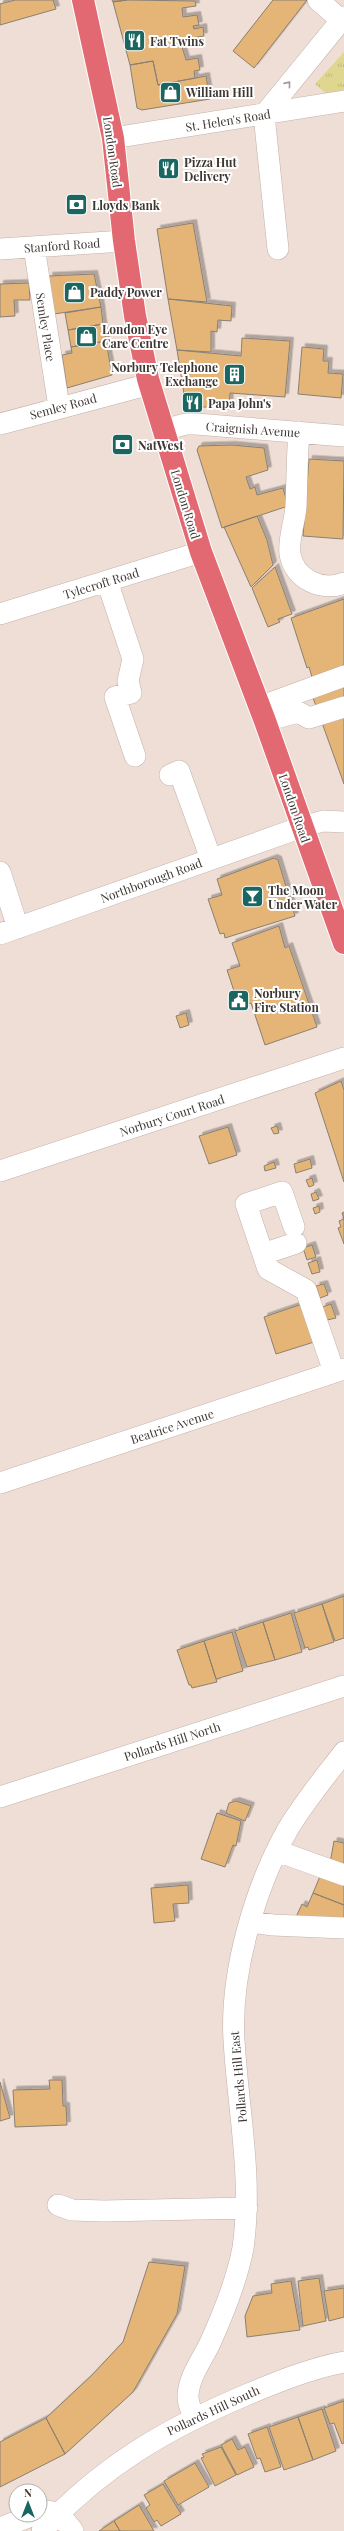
<svg xmlns="http://www.w3.org/2000/svg" width="344" height="2531" viewBox="0 0 344 2531" font-family="'Playfair Display',serif">
	<defs>
		<pattern id="grass-tufts" width="24" height="20" patternUnits="userSpaceOnUse"><rect width="24" height="20" fill="#dfd790"/><path d="M3 7l-1-3M5 7V3M7 7l1-3M15 17l-1-3M17 17v-4M19 17l1-3" fill="none" stroke="#c0b97d"/></pattern>
		<filter id="shadow"><feDropShadow dx="3.5" dy="-3.5" stdDeviation="0" flood-color="#0004"/></filter>
	</defs>
	<rect width="100%" height="100%" fill="#efded6"/>
	<path fill="url(#grass-tufts)" d="M344,52V93L329,96L315,84Z"/>
	<path fill="#e4b576" stroke="#898073" filter="url(#shadow)" d="M15,0H53L56,9L0,25V4Z
		M112,0H127L113,2Z
		M127,0L195,1L196,6L182,8L183,17L197,15L199,25L193,26L194,29L203,27L204,36L180,40L186,60L198,58L200,70L194,71L195,78L158,85L153,61L130,65L113,2Z
		M273,0H307L254,68L233,51Z
		M153,61L158,85L206,76L210,99L142,110L137,108L130,65Z
		M193,223L207,302L168,299L157,229Z
		M94,274L101,307L54,314L49,276Z
		M29,283L30,300H14L15,316L0,317V284Z
		M168,299L232,306L231,321L218,320L217,332L211,331V352L177,350Z
		M101,307L103,324L68,330L65,313Z
		M103,324L106,341L71,347L68,330Z
		M242,338L290,341L285,397L230,393L229,409L191,406L185,400L177,350L241,356Z
		M106,341L112,375L67,388L62,355L72,353L71,347Z
		M302,347L324,349L323,361H329L328,373L343,374L341,398L298,394Z
		M232,445L264,448L268,470L246,477L250,489L255,487L257,495L283,488L288,506L222,528L197,450L199,446Z
		M309,459L344,461L343,539L303,536Z
		M257,516L267,540L273,565L251,587L224,527Z
		M275,567L292,614L278,619L280,622L268,627L252,588Z
		M344,599V665L312,677L309,667L307,668L291,618Z
		M344,684V784L312,695Z
		M274,858L278,860L295,916L225,938L224,933L220,934L208,899L222,895L217,879Z
		M279,926L285,948L289,946L317,1027L265,1045L251,1003L239,1006L227,970L240,966L232,943Z
		M186,1013L189,1025L180,1028L176,1016Z
		M341,1081L344,1090V1182L315,1093Z
		M277,1126L279,1133L274,1134L271,1128Z
		M228,1127L237,1155L209,1164L199,1136Z
		M310,1159L312,1168L296,1173L294,1164Z
		M274,1162L276,1168L265,1171L264,1166Z
		M312,1178L314,1185L309,1187L306,1180Z
		M316,1192L319,1199L313,1201L311,1194Z
		M319,1206L320,1212L315,1214L313,1208Z
		M344,1212V1244L338,1228L341,1227L339,1221L344,1219L342,1213Z
		M312,1245L316,1257L307,1260L303,1248Z
		M317,1260L320,1272L312,1274L308,1263Z
		M324,1284L328,1295L320,1298L316,1286Z
		M302,1304L314,1342L276,1354L264,1317Z
		M331,1304L336,1318L327,1320L322,1307Z
		M344,1596V1638L335,1641L322,1604Z
		M322,1604L334,1642L309,1650L308,1647L305,1648L294,1613Z
		M291,1613L302,1652L275,1660L263,1622Z
		M263,1622L275,1660L247,1667L235,1631Z
		M232,1632L243,1671L216,1679L204,1641Z
		M204,1641L217,1682L192,1688L191,1685H189L177,1650Z
		M236,1801L251,1806L245,1821L226,1813L229,1803Z
		M217,1813L241,1821L236,1846L233,1845L225,1867L201,1859Z
		M334,1841L344,1843V1866L330,1863Z
		M321,1874L344,1883V1905L313,1893Z
		M188,1885L189,1903L173,1904L175,1921L154,1923L151,1888Z
		M313,1893L344,1905V1920L296,1917L302,1904L307,1907Z
		M49,2080H62L63,2106H66L67,2125L15,2127L13,2090L50,2089Z
		M0,2082L10,2118L0,2121Z
		M149,2262L185,2266L177,2314L133,2392L65,2454L46,2418L91,2376L123,2342Z
		M319,2278L326,2321L303,2326L298,2281Z
		M291,2281L300,2330L247,2337L245,2316L253,2296L272,2293L271,2284Z
		M344,2288V2317L329,2321L324,2291Z
		M344,2401V2443L342,2444L334,2423L330,2424L324,2408Z
		M322,2409L336,2451L313,2460L298,2417Z
		M298,2417L313,2460L284,2470L269,2427Z
		M46,2418L65,2454L0,2487V2442Z
		M267,2427L281,2467L265,2472L260,2458L257,2459L248,2434Z
		M232,2439L238,2450L245,2447L254,2467L237,2475L221,2445Z
		M221,2447L236,2475L215,2486L201,2458L204,2457L202,2454Z
		M195,2463L209,2487L178,2505L164,2481Z
		M163,2484L181,2514L161,2526L157,2520L154,2522L146,2508L150,2505L144,2495Z
		M139,2505L154,2531H120L114,2521Z
		M114,2521L120,2531H99Z"/>
	<g fill="none" stroke-linecap="round" stroke-linejoin="round">
		<defs>
			<path id="minor" d="M318,0L341,20
				M264,115L278,249
				M264,115L344,17
				M113,138L344,101
				M34,247L59,407
				M0,249L124,241
				M0,424L150,384
				M163,430L186,424H196L344,436
				M299,432C297,457 297,481 296,506C295,521 288,539 290,554C294,579 322,592 344,583
				M107,581L133,659L128,681L131,693L115,697L135,756
				M0,614L201,552
				M259,707L344,676
				M265,721L298,712L309,718L344,707
				M170,775L179,771L211,859
				M0,872L18,928
				M0,934L302,827L323,821L344,822
				M0,1171L344,1058
				M294,1227L282,1192L246,1204L268,1269L306,1290L334,1372
				M263,1254L296,1243
				M0,1483L344,1369
				M0,1797L344,1686
				M277,1851L344,1875
				M251,1922L273,1925L344,1928
				M58,2205L72,2210L104,2211L247,2208
				M194,2417C191,2410 188,2404 188,2397C188,2377 203,2359 211,2341C224,2312 237,2280 243,2248C253,2178 238,2110 234,2040C230,1973 255,1887 288,1829C304,1802 325,1777 344,1752
				M45,2511L59,2513L73,2531
				M0,2528L34,2515
				M42,2531C102,2466 166,2429 246,2395C277,2382 311,2368 344,2362"/>
			<path id="highway" d="M83,0L113,138L124,241L135,316L148,379L201,552L265,721L344,943"/>
		</defs>
		<use href="#minor" stroke="#c2b1a9" stroke-width="22"/>
		<use href="#highway" stroke="#fff" stroke-width="24"/>
		<use href="#minor" stroke="#fff" stroke-width="21"/>
		<use href="#highway" stroke="#e26971" stroke-width="22"/>
	</g>
	<defs><path id="oneway-chevron" d="M-2-3.5L2.5 0L-2 3.5" fill="none" stroke-width="1.6" stroke-linecap="round" stroke-linejoin="round"/></defs>
	<use stroke="#9e9b99" href="#oneway-chevron" transform="translate(288 84) rotate(-51)"/>
	<defs>
		<symbol id="restaurant-square" viewBox="-11 -11 22 22"><rect x="-9" y="-9" width="18" height="18" rx="4" fill="#1a6660" stroke="#fff"/><path d="M-5-6h1v4h1v-4h1v4h1v-4h1v5L-1.5 .5V6h-2V.5L-5-1ZM5-6V6H3V1.5H1.5Q1.5-4 5-6Z" fill="#fff"/></symbol>
		<symbol id="shop-square" viewBox="-11 -11 22 22"><rect x="-9" y="-9" width="18" height="18" rx="4" fill="#1a6660" stroke="#fff"/><path d="M-5-2.5h2.3a2.7 3.5 0 0 1 5.4 0H5L5.5 6h-11ZM-1.5-2.5h3a1.5 2.3 0 0 0-3 0Z" fill="#fff"/></symbol>
		<symbol id="bank-square" viewBox="-11 -11 22 22"><rect x="-9" y="-9" width="18" height="18" rx="4" fill="#1a6660" stroke="#fff"/><path d="M-6-4H6V4H-6ZM0-2.3a2.3 2.3 0 1 0 0 4.6a2.3 2.3 0 1 0 0-4.6Z" fill="#fff"/></symbol>
		<symbol id="building-square" viewBox="-11 -11 22 22"><rect x="-9" y="-9" width="18" height="18" rx="4" fill="#1a6660" stroke="#fff"/><path d="M-4-6H4V6H1V3H-1V6H-4ZM-2.5-4.3h1.7v1.8h-1.7ZM.8-4.3h1.7v1.8H.8ZM-2.5-1h1.7V.8h-1.7ZM.8-1h1.7V.8H.8Z" fill="#fff"/></symbol>
		<symbol id="bar-square" viewBox="-11 -11 22 22"><rect x="-9" y="-9" width="18" height="18" rx="4" fill="#1a6660" stroke="#fff"/><path d="M-6-5H6L.8 .8V4.5H3.5V6h-7V4.5H-.8V.8Z" fill="#fff"/></symbol>
		<symbol id="civic-square" viewBox="-11 -11 22 22"><rect x="-9" y="-9" width="18" height="18" rx="4" fill="#1a6660" stroke="#fff"/><path d="M-.6-6.5H3V-4.5H.6V-3L4-1V1h2V6H-6V1h2V-1L-.6-3ZM-1.2 2.5V6h2.4V2.5Z" fill="#fff"/></symbol>
	</defs>
	<g fill-rule="evenodd">
		<use href="#restaurant-square" x="122" y="28" width="25" height="25"/>
		<use href="#shop-square" x="158" y="80" width="25" height="25"/>
		<use href="#restaurant-square" x="156" y="156" width="25" height="25"/>
		<use href="#bank-square" x="64" y="192" width="25" height="25"/>
		<use href="#shop-square" x="62" y="280" width="25" height="25"/>
		<use href="#shop-square" x="74" y="324" width="25" height="25"/>
		<use href="#building-square" x="222" y="362" width="25" height="25"/>
		<use href="#restaurant-square" x="180" y="390" width="25" height="25"/>
		<use href="#bank-square" x="110" y="432" width="25" height="25"/>
		<use href="#bar-square" x="240" y="884" width="25" height="25"/>
		<use href="#civic-square" x="226" y="988" width="25" height="25"/>
	</g>
	<g text-anchor="middle" dominant-baseline="central" stroke-width="4" stroke-linejoin="round" paint-order="stroke">
		<g font-size="12" font-weight="bold" fill="#3d3733" stroke="#fff" text-anchor="start">
			<text x="150" y="41">Fat Twins</text>
			<text x="186" y="92">William Hill</text>
			<text x="184" y="162">Pizza Hut<tspan x="184" dy="14">Delivery</tspan></text>
			<text x="92" y="205">Lloyds Bank</text>
			<text x="90" y="292">Paddy Power</text>
			<text x="102" y="329">London Eye<tspan x="102" dy="14">Care Centre</tspan></text>
			<text x="218" y="367" text-anchor="end">Norbury Telephone<tspan x="218" dy="14">Exchange</tspan></text>
			<text x="208" y="403">Papa John's</text>
			<text x="138" y="445">NatWest</text>
			<text x="268" y="890">The Moon<tspan x="268" dy="14">Under Water</tspan></text>
			<text x="254" y="993">Norbury<tspan x="254" dy="14">Fire Station</tspan></text>
		</g>
		<g font-size="12" fill="#3d3733" stroke="#fff">
			<text transform="translate(228 120) rotate(-9)">St. Helen's Road</text>
			<text transform="translate(113 152) rotate(82)">London Road</text>
			<text transform="translate(62 245) rotate(-4)">Stanford Road</text>
			<text transform="translate(46 327) rotate(81)">Semley Place</text>
			<text transform="translate(63 406) rotate(-15)">Semley Road</text>
			<text transform="translate(253 429) rotate(4)">Craignish Avenue</text>
			<text transform="translate(186 504) rotate(73)">London Road</text>
			<text transform="translate(101 583) rotate(-17)">Tylecroft Road</text>
			<text transform="translate(295 808) rotate(71)">London Road</text>
			<text transform="translate(151 880) rotate(-20)">Northborough Road</text>
			<text transform="translate(172 1115) rotate(-18)">Norbury Court Road</text>
			<text transform="translate(172 1426) rotate(-18)">Beatrice Avenue</text>
			<text transform="translate(172 1741) rotate(-18)">Pollards Hill North</text>
			<text transform="translate(238 2077) rotate(-95)">Pollards Hill East</text>
			<text transform="translate(213 2410) rotate(-25)">Pollards Hill South</text>
		</g>
	</g>
	<g transform="translate(28 2503)"><circle r="19" fill="#ffffff" stroke="#b1afad"/>
	<path d="M0-3L7 15L0 10L-7 15Z" fill="#1a6660"/>
	<text y="-6" font-size="11" font-weight="bold" text-anchor="middle" fill="#3d3733">N</text>
	</g>
</svg>
